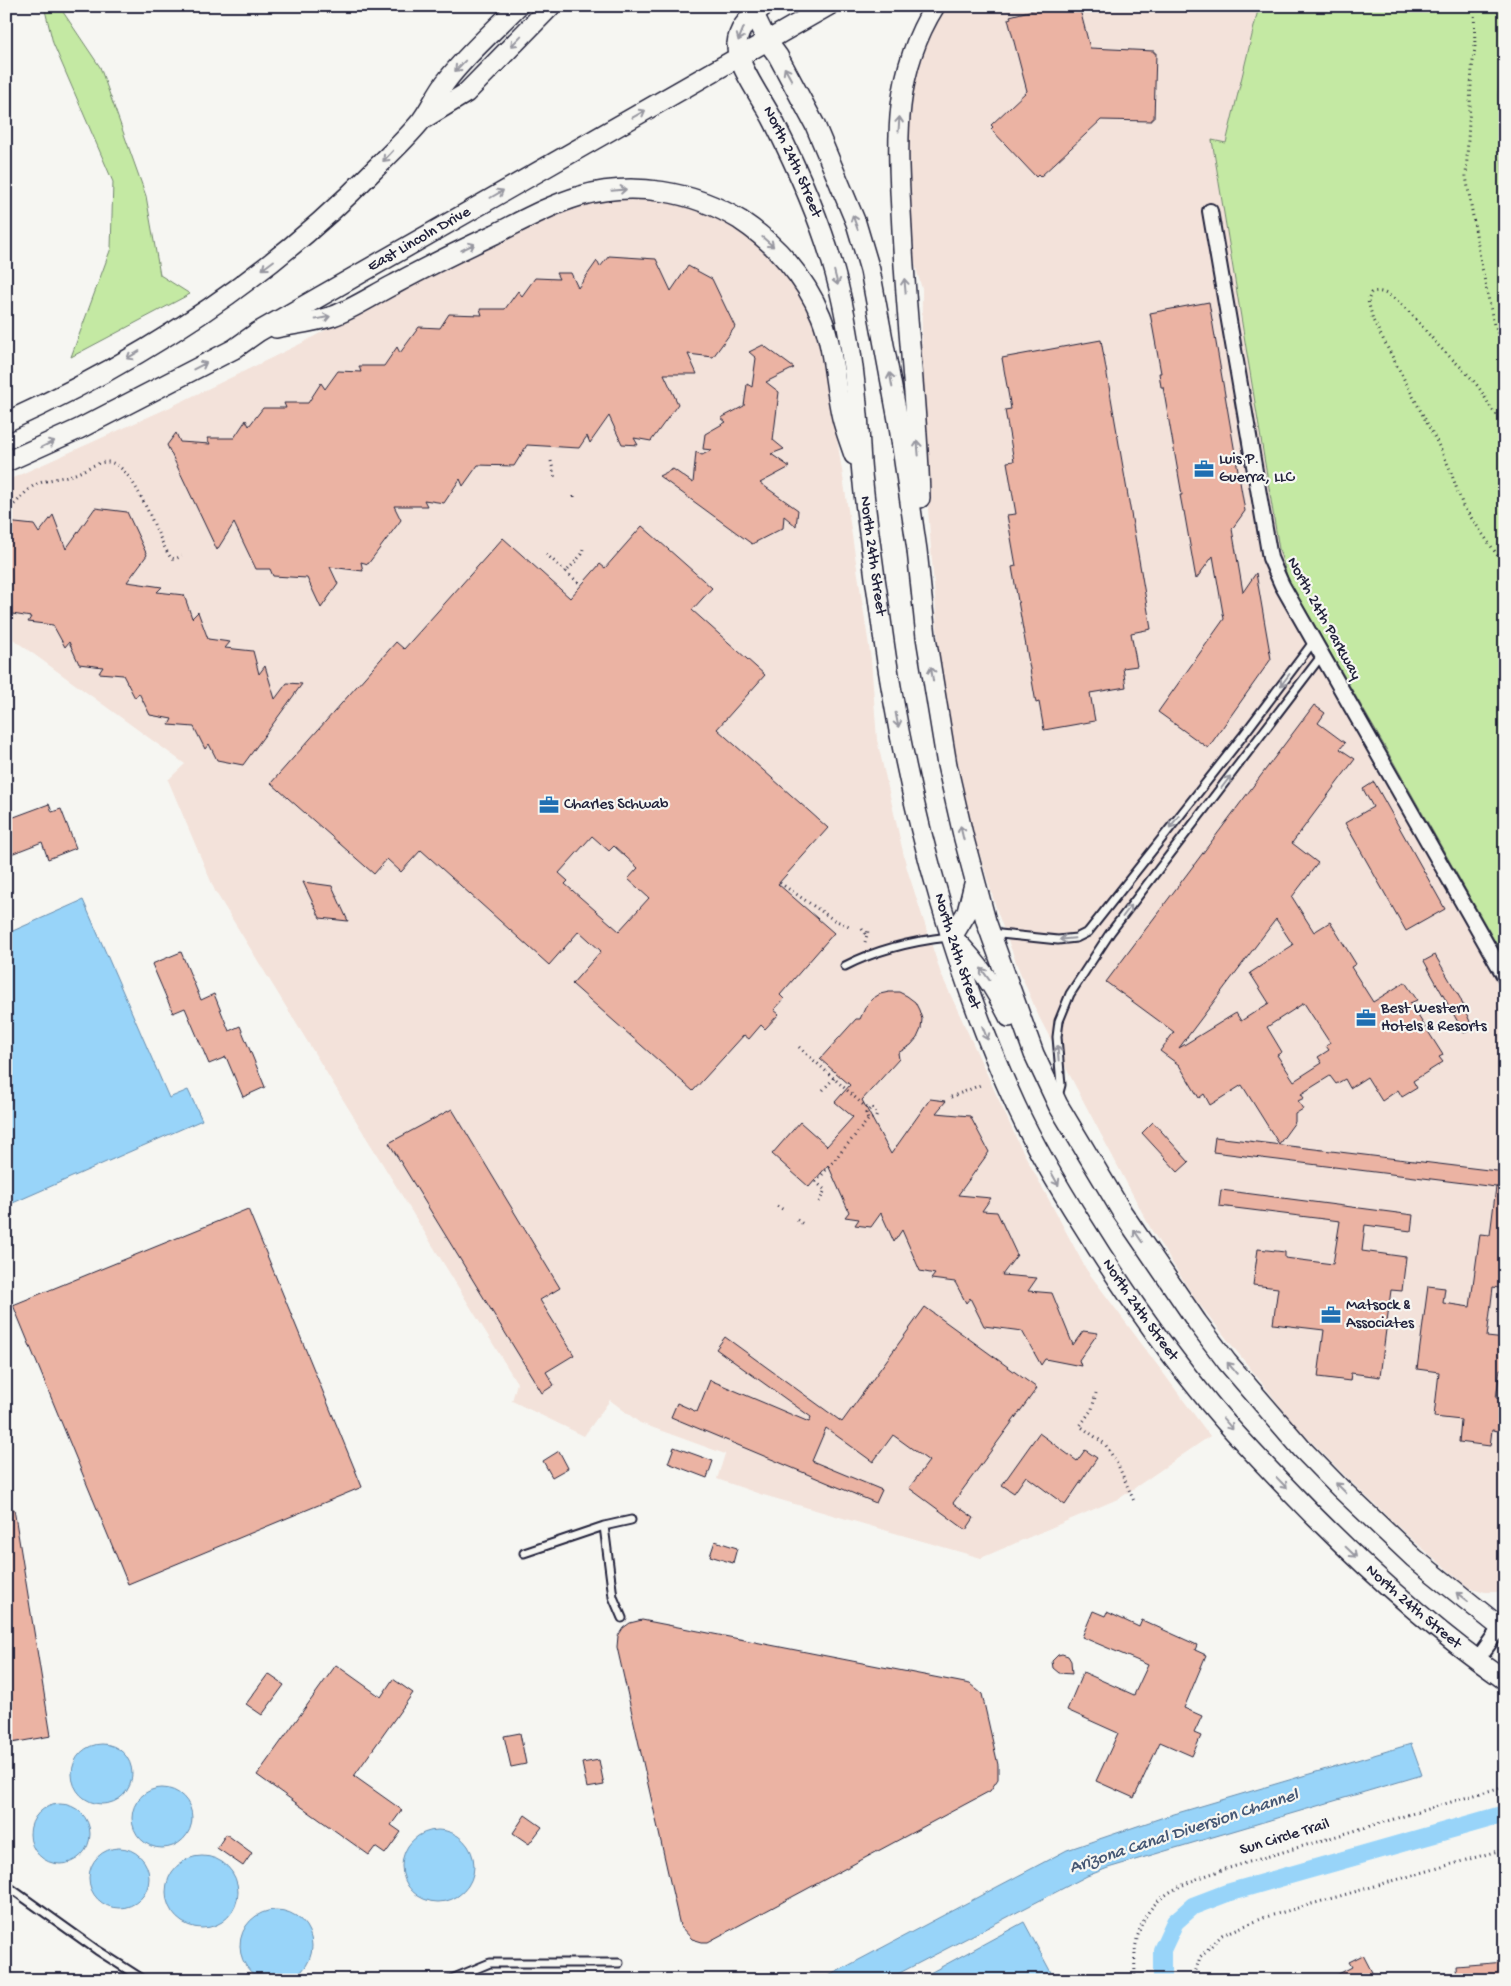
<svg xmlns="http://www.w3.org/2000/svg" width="1511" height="1986" viewBox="0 0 1511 1986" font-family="'Gochi Hand',sans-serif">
	<rect width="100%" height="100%" fill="#f6f6f2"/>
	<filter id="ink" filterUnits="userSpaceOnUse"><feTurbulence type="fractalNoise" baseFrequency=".02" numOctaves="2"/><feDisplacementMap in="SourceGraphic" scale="10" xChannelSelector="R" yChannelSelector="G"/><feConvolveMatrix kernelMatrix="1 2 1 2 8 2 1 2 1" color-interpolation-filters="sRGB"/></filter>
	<g filter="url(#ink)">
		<path fill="#f3e2da" d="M943,6H1259L1226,143L1212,141L1279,549L1288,579L1486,924L1505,998V1589L1501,1592H1485L1468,1587L1408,1536L1349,1480L1296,1426L1195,1299L1152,1231L1039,1017L1019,970L998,914L974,836L951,732L939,652L921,418L922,289L914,261L906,134L917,65Z
			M630,196L667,198L714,214L752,237L786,271L810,309L823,347L871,659L877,740L907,869L941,974L1019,1144L1086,1269L1210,1436L1120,1498L981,1558L760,1494L717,1479L725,1454L640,1423L610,1400L584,1436L512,1401L517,1383L215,891L168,780L185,764L6,634V481L166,409L302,343L405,286L580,202Z"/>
		<path fill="#c4e9a3" stroke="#73866f" d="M44,6H59L100,67L146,196L160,275L190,294L71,357L111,248L113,182L53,43Z
			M1259,6H1505L1498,95L1502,171L1505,186V959L1381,740L1288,579L1279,549L1212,140L1226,143Z"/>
		<path fill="#98d4f9" stroke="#698dad" d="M83,900L169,1098L188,1090L202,1120L6,1206V934Z
			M1411,1744L1422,1775L1108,1868L1087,1876L886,1980H821L1067,1850L1164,1817Z
			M72 1774a30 30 0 1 1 60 0a30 30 0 1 1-60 0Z
			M132 1818a30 30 0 1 1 60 0a30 30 0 1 1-60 0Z
			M30 1834a30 30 0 1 1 60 0a30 30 0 1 1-60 0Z
			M402 1866a36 36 0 1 1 72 0a36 36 0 1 1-72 0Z
			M89 1878a30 30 0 1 1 60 0a30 30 0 1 1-60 0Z
			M166 1892a36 36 0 1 1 72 0a36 36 0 1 1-72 0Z
			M240 1946a36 36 0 1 1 72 0a36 36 0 1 1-72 0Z
			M1024,1922L1055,1980H933L930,1973Z"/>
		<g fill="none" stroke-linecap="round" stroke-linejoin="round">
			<path stroke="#98d4f9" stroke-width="18" d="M1162,1980V1950L1175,1922L1193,1906L1227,1893L1505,1814"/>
		</g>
		<path fill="#ebb3a3" stroke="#22223b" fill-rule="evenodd" d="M1048,6H1079L1090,48L1154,51V53H1156L1154,119H1152V121L1101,120L1040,177L1038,175L1036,177L991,129L993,127L991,125L1027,91L1008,19L1011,18L1010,16Z
			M609,256L656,259L671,291L688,266L712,279L735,327L713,357L688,354L697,374H664L678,404L651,441L634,438L638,445L622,444L609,416L590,443L587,436L579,448L527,445L514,466L478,465L463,486L460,479L444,503L424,500L427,506H394L401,520L368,564L361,562L363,571L330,567L338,584L321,608L307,578L273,576L270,569H256L234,523L217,550L167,445L176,433L180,442L210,444L207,438H234L246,420L249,426L263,408H286L284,403H308L321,383L325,389L338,371L361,372L359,366H384L397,347L400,353L419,327L440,328L449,314L482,315L480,309H505L518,291L522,296L535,278L559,279L556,273H571L578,288L597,261L600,267Z
			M1209,302L1245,511L1232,529L1243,592L1256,573L1271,659L1208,748L1158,712L1224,619L1213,556L1196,579L1184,511H1183L1180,495H1182L1163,387H1161L1159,373H1161L1150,313Z
			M1101,340L1151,629L1131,633L1137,666L1123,668L1126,687L1090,693L1095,721L1044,730L1039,702L1036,703L1012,567L1016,566L1007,515L1016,514L1007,462L1014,461L1005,410L1011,409L1002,358Z
			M763,345L794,368L766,382L779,392L773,440L784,449L771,454L790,467L760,483L798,510L796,526L784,516L783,528L752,544L659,476L673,469L693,483L696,452L702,455L712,450L703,449L705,434L726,422L721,418L744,406L747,384L752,387L756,358L749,352Z
			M95,508L127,512L147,555L127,582L162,587L157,592L184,595L192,618L198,612L208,639L230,642L225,648L253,651L259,674L265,666L275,699L287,683L302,684L243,765L217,760L209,744L205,749L194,727L169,725L172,719L150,715L139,693L135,698L123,675L99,673L103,667L79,664L69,642L65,647L53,625L28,622L31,617L6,613V522L34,525L39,533L53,515L66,549Z
			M642,526L712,588L692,610L765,675L717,729L828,828L778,884L834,933L780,995L784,999L774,1010L779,1014L765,1029L761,1025L749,1039L744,1035L693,1091L572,984L601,951L579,931L549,965L421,850L401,872L387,859L374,874L271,783L396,642L404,649L503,538L570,598L600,564L605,568ZM592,836L609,851L614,846L638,868L628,879L649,898L619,931L565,884L568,881L559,873Z
			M1314,705L1325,713L1318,723L1345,743L1340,749L1355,759L1292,843L1318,863L1292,897L1314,932L1330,922L1356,964L1351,967L1373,1002L1405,982L1417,1000L1410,1003L1443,1055L1439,1057L1443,1062L1413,1081L1417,1088L1402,1097L1398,1090L1382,1101L1367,1077L1350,1088L1345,1079L1336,1084L1330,1076L1301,1094L1304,1098L1298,1101L1303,1109L1295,1114V1122L1279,1144L1242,1085L1210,1105L1204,1094L1199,1098L1179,1065L1160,1051L1174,1032L1106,982ZM1276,919L1293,945L1250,973L1269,1003L1241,1021L1236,1013L1179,1048ZM1304,1003L1330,1043L1326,1046L1329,1050L1318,1057L1322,1063L1294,1081L1277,1055L1282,1052L1267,1027Z
			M1374,782L1445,909L1406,931L1345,823L1373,807L1363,789Z
			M49,804L52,812L61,809L76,848L48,859L42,842L6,856V820Z
			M303,882L332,886L348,921L320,918Z
			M181,952L201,1000L214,994L229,1031L240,1026L265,1087L243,1097L226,1057L209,1064L185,1008L173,1013L152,964Z
			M1435,955L1460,998L1473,1029L1464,1033L1424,961Z
			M889,992H899L907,996L915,1002L919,1010L922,1019L921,1029L917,1038L911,1045L898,1053L899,1059L862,1100L891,1154L930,1099L946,1101L936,1113L970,1116L989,1152L958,1195L991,1198L982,1211L997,1212L1017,1255L1002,1275L1037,1278L1028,1291L1052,1293L1073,1345L1083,1331L1098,1333L1079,1360L1081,1366L1045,1359L1041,1365L1022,1331L984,1326L970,1298L966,1303L955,1282L931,1279L935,1274L920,1271L902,1230L894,1242L881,1213L871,1227L855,1225L859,1219L845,1217L849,1212L828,1165L809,1187L772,1154L800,1122L827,1146L853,1117L835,1102L850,1085L820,1059L856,1019H860L866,1006L872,999L880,994Z
			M452,1109L560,1288L540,1300L574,1355L546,1372L554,1385L542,1393L389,1143Z
			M1153,1122L1189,1162L1178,1172L1142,1133Z
			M1215,1137L1505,1172V1289L1493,1287L1487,1337L1505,1339V1369H1500L1496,1398L1505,1399V1432L1492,1430L1490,1446L1459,1442L1461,1420L1434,1417L1439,1372L1417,1369L1428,1286L1445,1288L1443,1303L1470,1307L1480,1234L1490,1235L1496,1187L1504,1188L1213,1152Z
			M1221,1190L1413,1215L1411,1231L1365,1225L1362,1251L1406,1257L1402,1291L1391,1290L1380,1377L1351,1373L1350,1381L1318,1377L1324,1330L1273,1324L1278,1288L1253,1285L1258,1249L1285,1252V1258L1333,1264L1340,1221L1219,1206Z
			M248,1209L362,1487L128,1584L13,1305Z
			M925,1307L1037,1388L953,1503L974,1518L966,1530L909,1488L929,1461L893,1435L873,1462L826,1428L812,1461L882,1490L876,1503L671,1417L677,1403L697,1412L710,1380L809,1422L811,1417L716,1349L725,1337L842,1422Z
			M1039,1433L1077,1461L1085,1450L1097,1458L1065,1505L1026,1476L1014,1493L1002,1485Z
			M674,1447L713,1461L707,1478L668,1463Z
			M559,1451L568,1468L552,1477L543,1461Z
			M6,1509H14L51,1736L6,1744Z
			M715,1541L737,1548L733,1563L710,1556Z
			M1093,1611L1105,1616L1107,1612L1139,1627L1142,1620L1197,1645L1195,1650L1206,1655L1184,1708L1202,1716L1194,1733L1201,1736L1192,1756L1160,1742L1134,1798L1096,1781L1118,1733L1067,1710L1083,1672L1134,1695L1148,1665L1082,1637Z
			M642,1620L970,1684L982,1694L998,1765V1779L990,1791L708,1942H702L692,1939L680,1926L617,1647L618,1636L623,1628L630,1623Z
			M1062,1654L1068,1656L1071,1661L1072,1674L1059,1673L1053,1668L1052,1661L1058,1655Z
			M336,1665L381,1697L393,1679L413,1693L354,1776L402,1810L391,1825L401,1832L385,1854L375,1847L369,1855L257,1775Z
			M268,1674L284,1685L262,1715L246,1704Z
			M520,1733L526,1764L511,1767L504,1736Z
			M599,1760L604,1785L587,1788L582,1763Z
			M525,1815L542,1827L529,1844L513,1833Z
			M226,1834L252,1853L243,1866L217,1848Z
			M1363,1955L1376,1980H1327L1352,1967L1349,1962Z
			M1505,1962V1980H1457L1456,1966Z"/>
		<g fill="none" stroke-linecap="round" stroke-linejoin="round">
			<defs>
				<path id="service" d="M991,933L1058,940L1076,938L1088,932L1242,737L1314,641
					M845,966C878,949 912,941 949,937
					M1058,1096L1061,1085L1057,1037L1059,1021L1070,994L1110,933L1322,655
					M604,1526L613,1597L622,1618
					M524,1553L604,1526L631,1520
					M6,1885L97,1950L144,1980
					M449,1980L490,1963H619"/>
				<path id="minor" d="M1210,211L1270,558L1282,585L1505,977
					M1477,1660L1505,1621"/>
				<g id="secondary">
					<path d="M750,6L767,41L778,56L815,125L856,223L870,270L898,420L917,550L926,637L947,765L964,839L986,921L1034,1054L1058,1105L1122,1212L1197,1322L1227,1362L1302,1449L1340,1488L1414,1558L1505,1631"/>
					<path id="s1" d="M764,6C751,15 738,28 737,44C735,63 765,103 774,122C798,170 821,221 835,273C848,319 854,368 858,415C860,438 860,460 863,483C866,515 871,546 875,578C881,616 885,655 892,692C916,832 957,978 1016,1106C1035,1147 1058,1186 1082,1224C1121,1287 1163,1347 1210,1404C1243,1444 1279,1480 1315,1517C1374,1576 1436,1632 1505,1680"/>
					<path d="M425,118L466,93L551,6"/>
					<path d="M276,328C295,324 315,322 333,316C353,309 375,294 395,284C428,266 461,250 495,234C523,220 550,205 580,196C633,181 693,191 740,220C775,243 805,277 821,316C834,348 834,384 842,418C845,430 850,443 854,455"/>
					<path d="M6,422C142,360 270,277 374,170C390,154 407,138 421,121C431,108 437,92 448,79C468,53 495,30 518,6"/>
					<path id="s2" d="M6,462L79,429L234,349L258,332L828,6"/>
					<path d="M920,498C918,409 906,320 902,230C898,149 890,78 935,6"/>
					<path d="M952,937L967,912L974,884"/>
					<path d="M955,940C979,964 994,987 1009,1017"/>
				</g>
			</defs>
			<use href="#service" stroke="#22223b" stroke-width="11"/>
			<use href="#minor" stroke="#22223b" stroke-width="18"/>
			<use href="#secondary" stroke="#22223b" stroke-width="22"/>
			<path stroke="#22223b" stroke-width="3" stroke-dasharray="1 4" stroke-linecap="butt" d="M1474,6L1475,48L1472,68L1466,176L1481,263L1494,325L1505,349
				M1505,420C1491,415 1487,398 1479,388C1467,371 1451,359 1437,344C1425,331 1390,282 1371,293L1368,301L1373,320L1437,442L1449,467L1463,506L1505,566
				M551,461L555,478
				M574,496V501
				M6,510C18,504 24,491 35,485C47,479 63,478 75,474C86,470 96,462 107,462C135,462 156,538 171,558L175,559L182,556
				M546,554L566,572L582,554L583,549
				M566,572L579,583
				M780,883L834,920L849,926
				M862,929L867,936
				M865,942L868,931
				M799,1047L869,1110
				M823,1090L834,1078
				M951,1097L983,1084
				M819,1202L825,1190L816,1182L868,1120L876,1117L877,1114L872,1107L866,1113L868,1120
				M777,1206L784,1210
				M797,1220L803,1224
				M1096,1393L1092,1409L1080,1426L1105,1444L1118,1465L1134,1501
				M1135,1980C1135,1968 1134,1956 1136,1944C1144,1897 1179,1885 1219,1871L1505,1786
				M1193,1980L1200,1957L1222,1935L1266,1917L1505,1849"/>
			<use href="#service" stroke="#f6f6f2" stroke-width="7"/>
			<use href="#minor" stroke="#f6f6f2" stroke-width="14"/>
			<use href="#secondary" stroke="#f6f6f2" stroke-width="19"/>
		</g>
		<defs><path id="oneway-shaft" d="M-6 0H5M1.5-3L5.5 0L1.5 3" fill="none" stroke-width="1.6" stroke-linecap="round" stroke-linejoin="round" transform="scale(1.25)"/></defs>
		<g stroke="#9797a0">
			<use href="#oneway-shaft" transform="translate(741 34) rotate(112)"/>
			<use href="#oneway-shaft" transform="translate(516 41) rotate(134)"/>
			<use href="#oneway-shaft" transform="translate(460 66) rotate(134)"/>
			<use href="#oneway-shaft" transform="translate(788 74) rotate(-119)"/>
			<use href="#oneway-shaft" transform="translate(639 114) rotate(-29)"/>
			<use href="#oneway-shaft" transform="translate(899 124) rotate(-86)"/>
			<use href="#oneway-shaft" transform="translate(388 156) rotate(133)"/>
			<use href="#oneway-shaft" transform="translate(619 190) rotate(-5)"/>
			<use href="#oneway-shaft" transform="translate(497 194) rotate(-30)"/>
			<use href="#oneway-shaft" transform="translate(855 222) rotate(-110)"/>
			<use href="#oneway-shaft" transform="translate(768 242) rotate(41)"/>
			<use href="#oneway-shaft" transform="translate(468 247) rotate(-26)"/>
			<use href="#oneway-shaft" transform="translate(268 265) rotate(143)"/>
			<use href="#oneway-shaft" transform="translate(836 278) rotate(76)"/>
			<use href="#oneway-shaft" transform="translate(905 286) rotate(-95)"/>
			<use href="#oneway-shaft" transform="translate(323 318) rotate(-12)"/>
			<use href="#oneway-shaft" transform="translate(133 355) rotate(149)"/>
			<use href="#oneway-shaft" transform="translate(200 366) rotate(-27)"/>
			<use href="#oneway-shaft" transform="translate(891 380) rotate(-100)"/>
			<use href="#oneway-shaft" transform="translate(48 444) rotate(-26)"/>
			<use href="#oneway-shaft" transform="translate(918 448) rotate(-95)"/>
			<use href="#oneway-shaft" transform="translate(932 674) rotate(-99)"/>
			<use href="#oneway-shaft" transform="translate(1285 680) rotate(127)"/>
			<use href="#oneway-shaft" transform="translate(897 720) rotate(79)"/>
			<use href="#oneway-shaft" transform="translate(1226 782) rotate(-53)"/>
			<use href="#oneway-shaft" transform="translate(1174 822) rotate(128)"/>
			<use href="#oneway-shaft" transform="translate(962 833) rotate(-103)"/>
			<use href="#oneway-shaft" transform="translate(1127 911) rotate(-53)"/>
			<use href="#oneway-shaft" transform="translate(1067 939) rotate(175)"/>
			<use href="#oneway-shaft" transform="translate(985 974) rotate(-126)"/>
			<use href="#oneway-shaft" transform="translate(985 1033) rotate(68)"/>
			<use href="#oneway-shaft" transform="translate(1058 1053) rotate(-95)"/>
			<use href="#oneway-shaft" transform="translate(1055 1179) rotate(61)"/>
			<use href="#oneway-shaft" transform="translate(1138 1236) rotate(-124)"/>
			<use href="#oneway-shaft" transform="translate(1232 1368) rotate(-130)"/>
			<use href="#oneway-shaft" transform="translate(1228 1424) rotate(49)"/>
			<use href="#oneway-shaft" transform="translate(1282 1483) rotate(46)"/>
			<use href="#oneway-shaft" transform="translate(1341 1488) rotate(-135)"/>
			<use href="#oneway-shaft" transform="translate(1351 1552) rotate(44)"/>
			<use href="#oneway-shaft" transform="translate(1462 1597) rotate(-142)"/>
		</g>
	</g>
	<defs>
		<symbol id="office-bare" viewBox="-9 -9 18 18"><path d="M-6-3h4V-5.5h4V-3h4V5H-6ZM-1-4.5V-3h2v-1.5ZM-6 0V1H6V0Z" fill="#1f6fb2" stroke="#f6f6f2" stroke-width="2.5" paint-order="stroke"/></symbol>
	</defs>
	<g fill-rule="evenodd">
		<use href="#office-bare" x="1190" y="455" width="28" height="28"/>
		<use href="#office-bare" x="535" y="791" width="28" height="28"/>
		<use href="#office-bare" x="1352" y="1004" width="28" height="28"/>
		<use href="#office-bare" x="1317" y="1301" width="28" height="28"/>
	</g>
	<g text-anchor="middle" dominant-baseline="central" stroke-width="4.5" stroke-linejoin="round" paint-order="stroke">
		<g font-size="16" fill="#22223b" stroke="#f6f6f2">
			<text stroke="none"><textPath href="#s1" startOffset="179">North 24th Street</textPath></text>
			<text stroke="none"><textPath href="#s2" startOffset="470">East Lincoln Drive</textPath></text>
			<text stroke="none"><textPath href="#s1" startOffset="584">North 24th Street</textPath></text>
			<text transform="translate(1323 619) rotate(61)">North 24th Parkway</text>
			<text stroke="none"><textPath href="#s1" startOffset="989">North 24th Street</textPath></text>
			<text stroke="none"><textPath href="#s1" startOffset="1394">North 24th Street</textPath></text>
			<text stroke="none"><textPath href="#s1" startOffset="1799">North 24th Street</textPath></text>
			<text transform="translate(1285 1838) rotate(-17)">Sun Circle Trail</text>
		</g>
		<g font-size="16" fill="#22223b" stroke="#f6f6f2" text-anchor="start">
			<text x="1219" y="460">Luis P.<tspan x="1219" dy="18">Guerra, LLC</tspan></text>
			<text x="564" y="805">Charles Schwab</text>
			<text x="1381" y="1009">Best Western<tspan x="1381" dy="18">Hotels &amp; Resorts</tspan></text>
			<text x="1346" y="1306">Matsock &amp;<tspan x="1346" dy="18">Associates</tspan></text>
		</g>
		<g font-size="18" font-style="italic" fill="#455774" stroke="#f6f6f2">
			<text transform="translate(1184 1832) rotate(-18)">Arizona Canal Diversion Channel</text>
		</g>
	</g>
	<rect width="1511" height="1986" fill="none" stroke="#f6f6f2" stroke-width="25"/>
	<rect x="12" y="12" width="1486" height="1961" fill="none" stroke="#22223b" stroke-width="2" filter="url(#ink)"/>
</svg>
